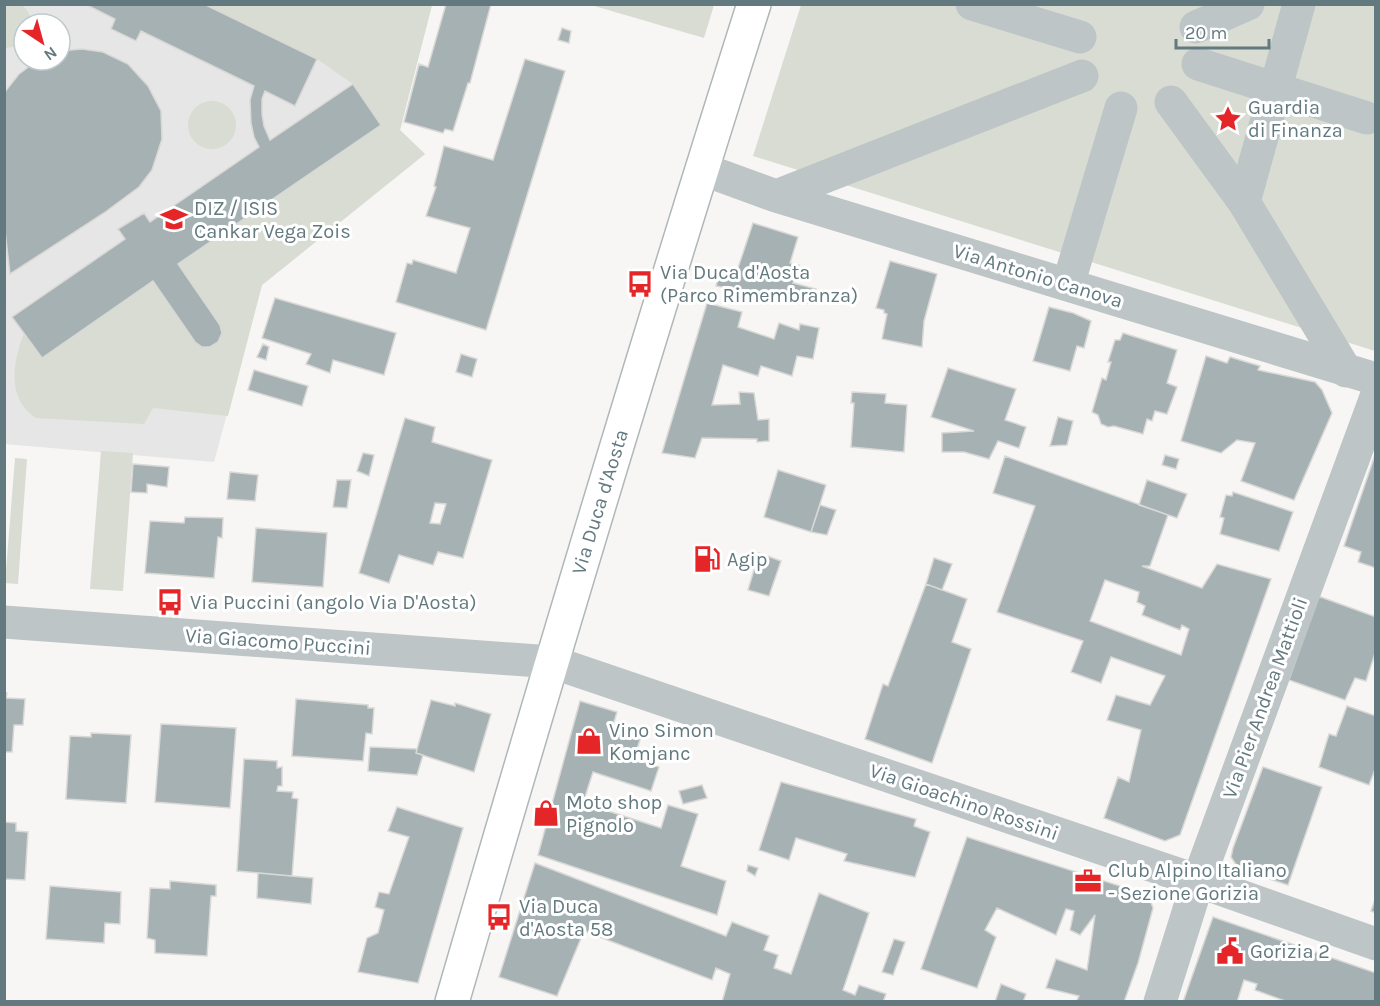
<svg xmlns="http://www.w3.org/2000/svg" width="1380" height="1006" viewBox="0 0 1380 1006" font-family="Karla,sans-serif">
	<rect width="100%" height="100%" fill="#f7f6f4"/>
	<path fill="#e5e6e5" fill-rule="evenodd" d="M5,5H432L400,130L425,154L262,285L214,462L5,444ZM24,24H60V60H24Z"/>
	<path fill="#d8dcd3" d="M5,4L22,5C28,10 31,16 31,24H24V41L13,47L5,48Z
		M204,5H432L400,130L425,154L262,285L228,416L153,408L144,424L36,418C6,398 13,362 24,333L42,357L153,281L195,342C208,350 216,347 222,333L220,325L178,264L381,125L353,84L317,59Z
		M591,5L714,4V5L704,38Z
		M801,5H1375V351L753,156Z
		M188 125a24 24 0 1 1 48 0a24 24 0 1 1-48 0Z
		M101,451L133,453L123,591L90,589Z
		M15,458L27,459L18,584L5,583Z"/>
	<path fill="#a5b1b3" stroke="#d9d8d6" stroke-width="1.5" fill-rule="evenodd" d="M85,4H204L317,59L295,106L265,91L262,99V114L264,126L270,140L353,84L381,125L178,264L220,325L222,333L218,342L210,347H202L195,342L153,281L42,358L12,317L125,239L118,229L144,213L150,222L259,147L254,137L251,123L250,100L254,86L141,31L136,41L111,29L115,19Z
		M446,4H491L470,83H468L453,131L445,129L443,133L404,122L419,64L428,67Z
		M562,28L571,31L569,43L558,40Z
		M82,49L103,52L128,64L148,86L161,111L162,139L152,170L139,187L104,213L10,274L4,222V93L19,74L38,60H60V51Z
		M525,59L565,71L486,330L396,302L407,263L412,264L413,260L456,273L470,228L426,216L436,187L434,186L444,146L493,160Z
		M753,223L798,237L790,263L799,265L793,283L816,289L814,304L716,286L721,268L737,271Z
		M890,261L937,274L924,321L922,347L882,339L887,314L884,313V310L876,308Z
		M275,298L396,333L384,375L333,360L330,373L306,364L311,354L262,338Z
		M707,303L742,312L738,327L774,339L779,323L799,330L800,324L819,328L813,359L797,356L792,376L761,366L758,376L723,365L712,405L740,404L739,392L754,393L758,420L769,419V441L757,442V439L702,438L695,458L662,453Z
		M1049,307L1073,313L1091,321L1084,348L1077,346L1070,371L1033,361Z
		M1123,333L1177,350L1167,383L1177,387L1167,414L1155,411L1152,421L1147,419L1143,434L1114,426L1108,427L1101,424L1098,415L1092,412L1102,378L1106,380L1111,362H1108L1115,340H1120Z
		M263,344L269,347L266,360L257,357Z
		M461,354L477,359L472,377L456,372Z
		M1206,356L1227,363L1230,357L1260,366L1258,370L1315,382L1322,390L1332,413L1294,500L1241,481L1255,443L1237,440L1221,453L1181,441Z
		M948,368L1016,389L1005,420L1026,427L1019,448L998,441L989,459L964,452H942V433L974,431L931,417Z
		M254,370L308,386L302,406L248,390Z
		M852,392L886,394L885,403L907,405L904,452L851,447L854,403H851Z
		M1058,417L1073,421L1067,445L1050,446Z
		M405,418L435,427L432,442L492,460L463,558L438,552L433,565L399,555L389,583L359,573ZM435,503L446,504L440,524L430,523Z
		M1376,452V568L1358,562L1361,552L1344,546Z
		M363,453L374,455L369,476L357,471Z
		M1165,455L1179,459L1176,469L1162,465Z
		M1005,456L1168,515L1150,566H1142L1202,588L1217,564L1271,579L1180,835L1165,841L1104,818L1118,777L1129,782L1141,730L1107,720L1116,695L1150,705L1165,676L1111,657L1101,683L1071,672L1083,641L997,612L1035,506L993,493ZM1105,580L1139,592L1137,602L1145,606L1142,615L1180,630L1182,625L1189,629L1181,655L1090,621Z
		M133,464L169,467L167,487L147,484V493L131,492Z
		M778,470L826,485L811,532L764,517Z
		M230,472L258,475L255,501L227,499Z
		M337,480H351L347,508L333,507Z
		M1147,480L1187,494L1177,518L1139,505Z
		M1233,492L1293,512L1279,551L1220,534L1224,518L1220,517L1226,495L1232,496Z
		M820,505L836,510L827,535L811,532Z
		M185,517L223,518L222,538L218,537L214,578L145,573L150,521L184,523Z
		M256,528L327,533L323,587L252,582Z
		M759,553L781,561L769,596L748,590Z
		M934,558L952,564L942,590L926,584Z
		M926,584L967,599L952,642L971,649L932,763L865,739L883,684L888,686Z
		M1318,596L1376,617V650L1366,681L1355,678L1345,700L1289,680Z
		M4,693H7L6,698L25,699L23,725H14L12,752H4Z
		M296,699L368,705V708H374L372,734L366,733L363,761L292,756Z
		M431,700L455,706V703L491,714L474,772L416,753Z
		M580,701L617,712L613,725L642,733L634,759L659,767L651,791L593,772L583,803L661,828L668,805L698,814L681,866L726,881L717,915L538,855Z
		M1347,706L1376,716V767L1369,785L1319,767L1329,734L1336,736Z
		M161,724L236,728L230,808L155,802Z
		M91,733L131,735L126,803L66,799L70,736L91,737Z
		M370,747L417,749L416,753L423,755L417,775L368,771Z
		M244,759L277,761V768L282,767V786H278L277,791L293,792L292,798L298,799L292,876L237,871Z
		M1263,767L1322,787L1288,885L1239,869L1231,857L1233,848Z
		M781,782L916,819L914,826L930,832L915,877L844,861L847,854L796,838L789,860L759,850Z
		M702,785L707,798L683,804L679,791Z
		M397,807L463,828L418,983L358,972L367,938L378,933L384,910L375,907L379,892L389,894L409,837L388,831Z
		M4,822L16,823V831L28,832L25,880L4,879Z
		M967,837L1148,895L1153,908L1138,963L1124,1002H1076L1079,996L1046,988L1056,959L1087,970L1095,915L1080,935L1070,930L1074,911L1066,909L1056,935L997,908L985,930L996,937L977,988L921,969Z
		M535,863L726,936L732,922L769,936L764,950L778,955L774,968L791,974L819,893L869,913L843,990L855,995L859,985L886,994L883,1002H722L730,974L716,968L712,980L584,931L557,996L499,977Z
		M748,865L758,868L755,876L747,871Z
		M258,873L313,878L311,904L257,898Z
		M170,881L216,885V896H211L207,956L155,953V940L147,938L150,888L170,889Z
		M50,886L121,892L120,924L105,923L104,943L46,939Z
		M1376,897V913L1371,911Z
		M1213,917L1376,973V1002H1288L1255,990L1257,984L1244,980L1237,1002H1183Z
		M894,939L905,942L893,975L882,972Z
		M1001,984L1026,994L1023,1002H995Z"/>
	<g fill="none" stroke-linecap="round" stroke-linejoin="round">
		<defs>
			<path id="major" d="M452,1002C549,668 649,335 754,4"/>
		</defs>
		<use href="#major" stroke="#afb7b9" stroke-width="36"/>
		<path stroke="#bec5c7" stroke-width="33" d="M972,4L1080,37
			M1196,27L1248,4
			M1198,64L1367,118
			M1171,102L1244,202L1346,371
			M702,169L776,196L1376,379
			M776,196L1082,76
			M1244,202L1299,4
			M1068,285L1121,108
			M4,622L552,662L1198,881L1376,944
			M1160,1002L1198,881L1376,397"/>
		<use href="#major" stroke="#fff" stroke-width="33"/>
	</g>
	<defs>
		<symbol id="sight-bare" viewBox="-9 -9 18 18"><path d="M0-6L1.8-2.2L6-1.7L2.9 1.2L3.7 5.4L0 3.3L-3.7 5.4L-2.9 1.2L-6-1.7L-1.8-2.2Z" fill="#e52629" stroke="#fff" stroke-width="2.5" paint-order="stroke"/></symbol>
		<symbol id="school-bare" viewBox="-9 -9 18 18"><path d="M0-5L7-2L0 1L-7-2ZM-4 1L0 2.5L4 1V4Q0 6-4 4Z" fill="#e52629" stroke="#fff" stroke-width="2.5" paint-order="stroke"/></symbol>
		<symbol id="bus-bare" viewBox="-9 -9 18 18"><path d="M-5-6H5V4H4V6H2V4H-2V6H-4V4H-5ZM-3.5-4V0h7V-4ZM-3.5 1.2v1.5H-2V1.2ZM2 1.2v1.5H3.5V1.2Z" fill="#e52629" stroke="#fff" stroke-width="2.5" paint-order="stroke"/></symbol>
		<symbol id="fuel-bare" viewBox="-9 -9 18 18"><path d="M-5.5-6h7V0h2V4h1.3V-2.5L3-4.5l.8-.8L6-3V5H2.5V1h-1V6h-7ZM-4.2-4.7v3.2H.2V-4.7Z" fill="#e52629" stroke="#fff" stroke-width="2.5" paint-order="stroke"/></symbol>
		<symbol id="shop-bare" viewBox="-9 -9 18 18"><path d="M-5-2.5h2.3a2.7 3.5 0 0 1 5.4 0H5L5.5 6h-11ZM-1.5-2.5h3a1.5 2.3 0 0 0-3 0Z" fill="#e52629" stroke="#fff" stroke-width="2.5" paint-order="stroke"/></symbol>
		<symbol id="office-bare" viewBox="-9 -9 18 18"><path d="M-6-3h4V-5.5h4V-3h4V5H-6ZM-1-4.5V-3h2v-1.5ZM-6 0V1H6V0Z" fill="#e52629" stroke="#fff" stroke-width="2.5" paint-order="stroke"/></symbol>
		<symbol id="civic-bare" viewBox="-9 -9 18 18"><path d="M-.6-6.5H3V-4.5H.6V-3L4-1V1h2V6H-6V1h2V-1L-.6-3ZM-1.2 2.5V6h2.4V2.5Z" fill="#e52629" stroke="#fff" stroke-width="2.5" paint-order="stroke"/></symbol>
	</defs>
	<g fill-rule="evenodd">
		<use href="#sight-bare" x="1209" y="100" width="38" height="38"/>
		<use href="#school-bare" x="155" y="200" width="38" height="38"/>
		<use href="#bus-bare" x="621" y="265" width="38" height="38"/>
		<use href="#fuel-bare" x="688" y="540" width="38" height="38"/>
		<use href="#bus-bare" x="151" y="583" width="38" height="38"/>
		<use href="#shop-bare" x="570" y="722" width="38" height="38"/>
		<use href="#shop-bare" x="527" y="794" width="38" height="38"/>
		<use href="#office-bare" x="1069" y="862" width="38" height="38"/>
		<use href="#bus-bare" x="480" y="898" width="38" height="38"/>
		<use href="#civic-bare" x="1211" y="932" width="38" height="38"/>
	</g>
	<g text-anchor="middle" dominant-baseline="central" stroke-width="6" stroke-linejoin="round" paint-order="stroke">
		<g font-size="20" fill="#627a7f" stroke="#fff" text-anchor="start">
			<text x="1248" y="107">Guardia<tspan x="1248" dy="23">di Finanza</tspan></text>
			<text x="194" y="208">DIZ / ISIS<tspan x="194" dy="23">Cankar Vega Zois</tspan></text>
			<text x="660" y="272">Via Duca d'Aosta<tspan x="660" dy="23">(Parco Rimembranza)</tspan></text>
			<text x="727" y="559">Agip</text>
			<text x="190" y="602">Via Puccini (angolo Via D'Aosta)</text>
			<text x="609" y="730">Vino Simon<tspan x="609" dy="23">Komjanc</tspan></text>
			<text x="566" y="802">Moto shop<tspan x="566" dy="23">Pignolo</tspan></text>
			<text x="1108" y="870">Club Alpino Italiano<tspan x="1108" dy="23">- Sezione Gorizia</tspan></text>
			<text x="519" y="906">Via Duca<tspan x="519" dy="23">d'Aosta 58</tspan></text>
			<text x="1250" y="951">Gorizia 2</text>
		</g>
		<g font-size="20" fill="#627a7f" stroke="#fff">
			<text transform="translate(1038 276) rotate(17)">Via Antonio Canova</text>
			<text transform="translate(600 502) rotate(-73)">Via Duca d'Aosta</text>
			<text transform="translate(278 642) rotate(4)">Via Giacomo Puccini</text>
			<text transform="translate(1265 698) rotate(-70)">Via Pier Andrea Mattioli</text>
			<text transform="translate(964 802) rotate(19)">Via Gioachino Rossini</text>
		</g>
	</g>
	<rect width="1380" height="1006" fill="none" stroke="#627a7f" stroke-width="12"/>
	<g transform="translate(42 42) rotate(144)"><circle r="28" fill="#ffffff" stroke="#c0cacc" stroke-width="1.5"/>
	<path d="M0-4.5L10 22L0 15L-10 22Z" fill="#e52629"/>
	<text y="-9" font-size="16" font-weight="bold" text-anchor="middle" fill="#627a7f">N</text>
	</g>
	<path d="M1176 39v9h93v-9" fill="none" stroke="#627a7f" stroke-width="3"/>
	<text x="1185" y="39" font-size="18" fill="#627a7f" stroke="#ffffff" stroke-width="4.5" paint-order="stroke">20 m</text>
</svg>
